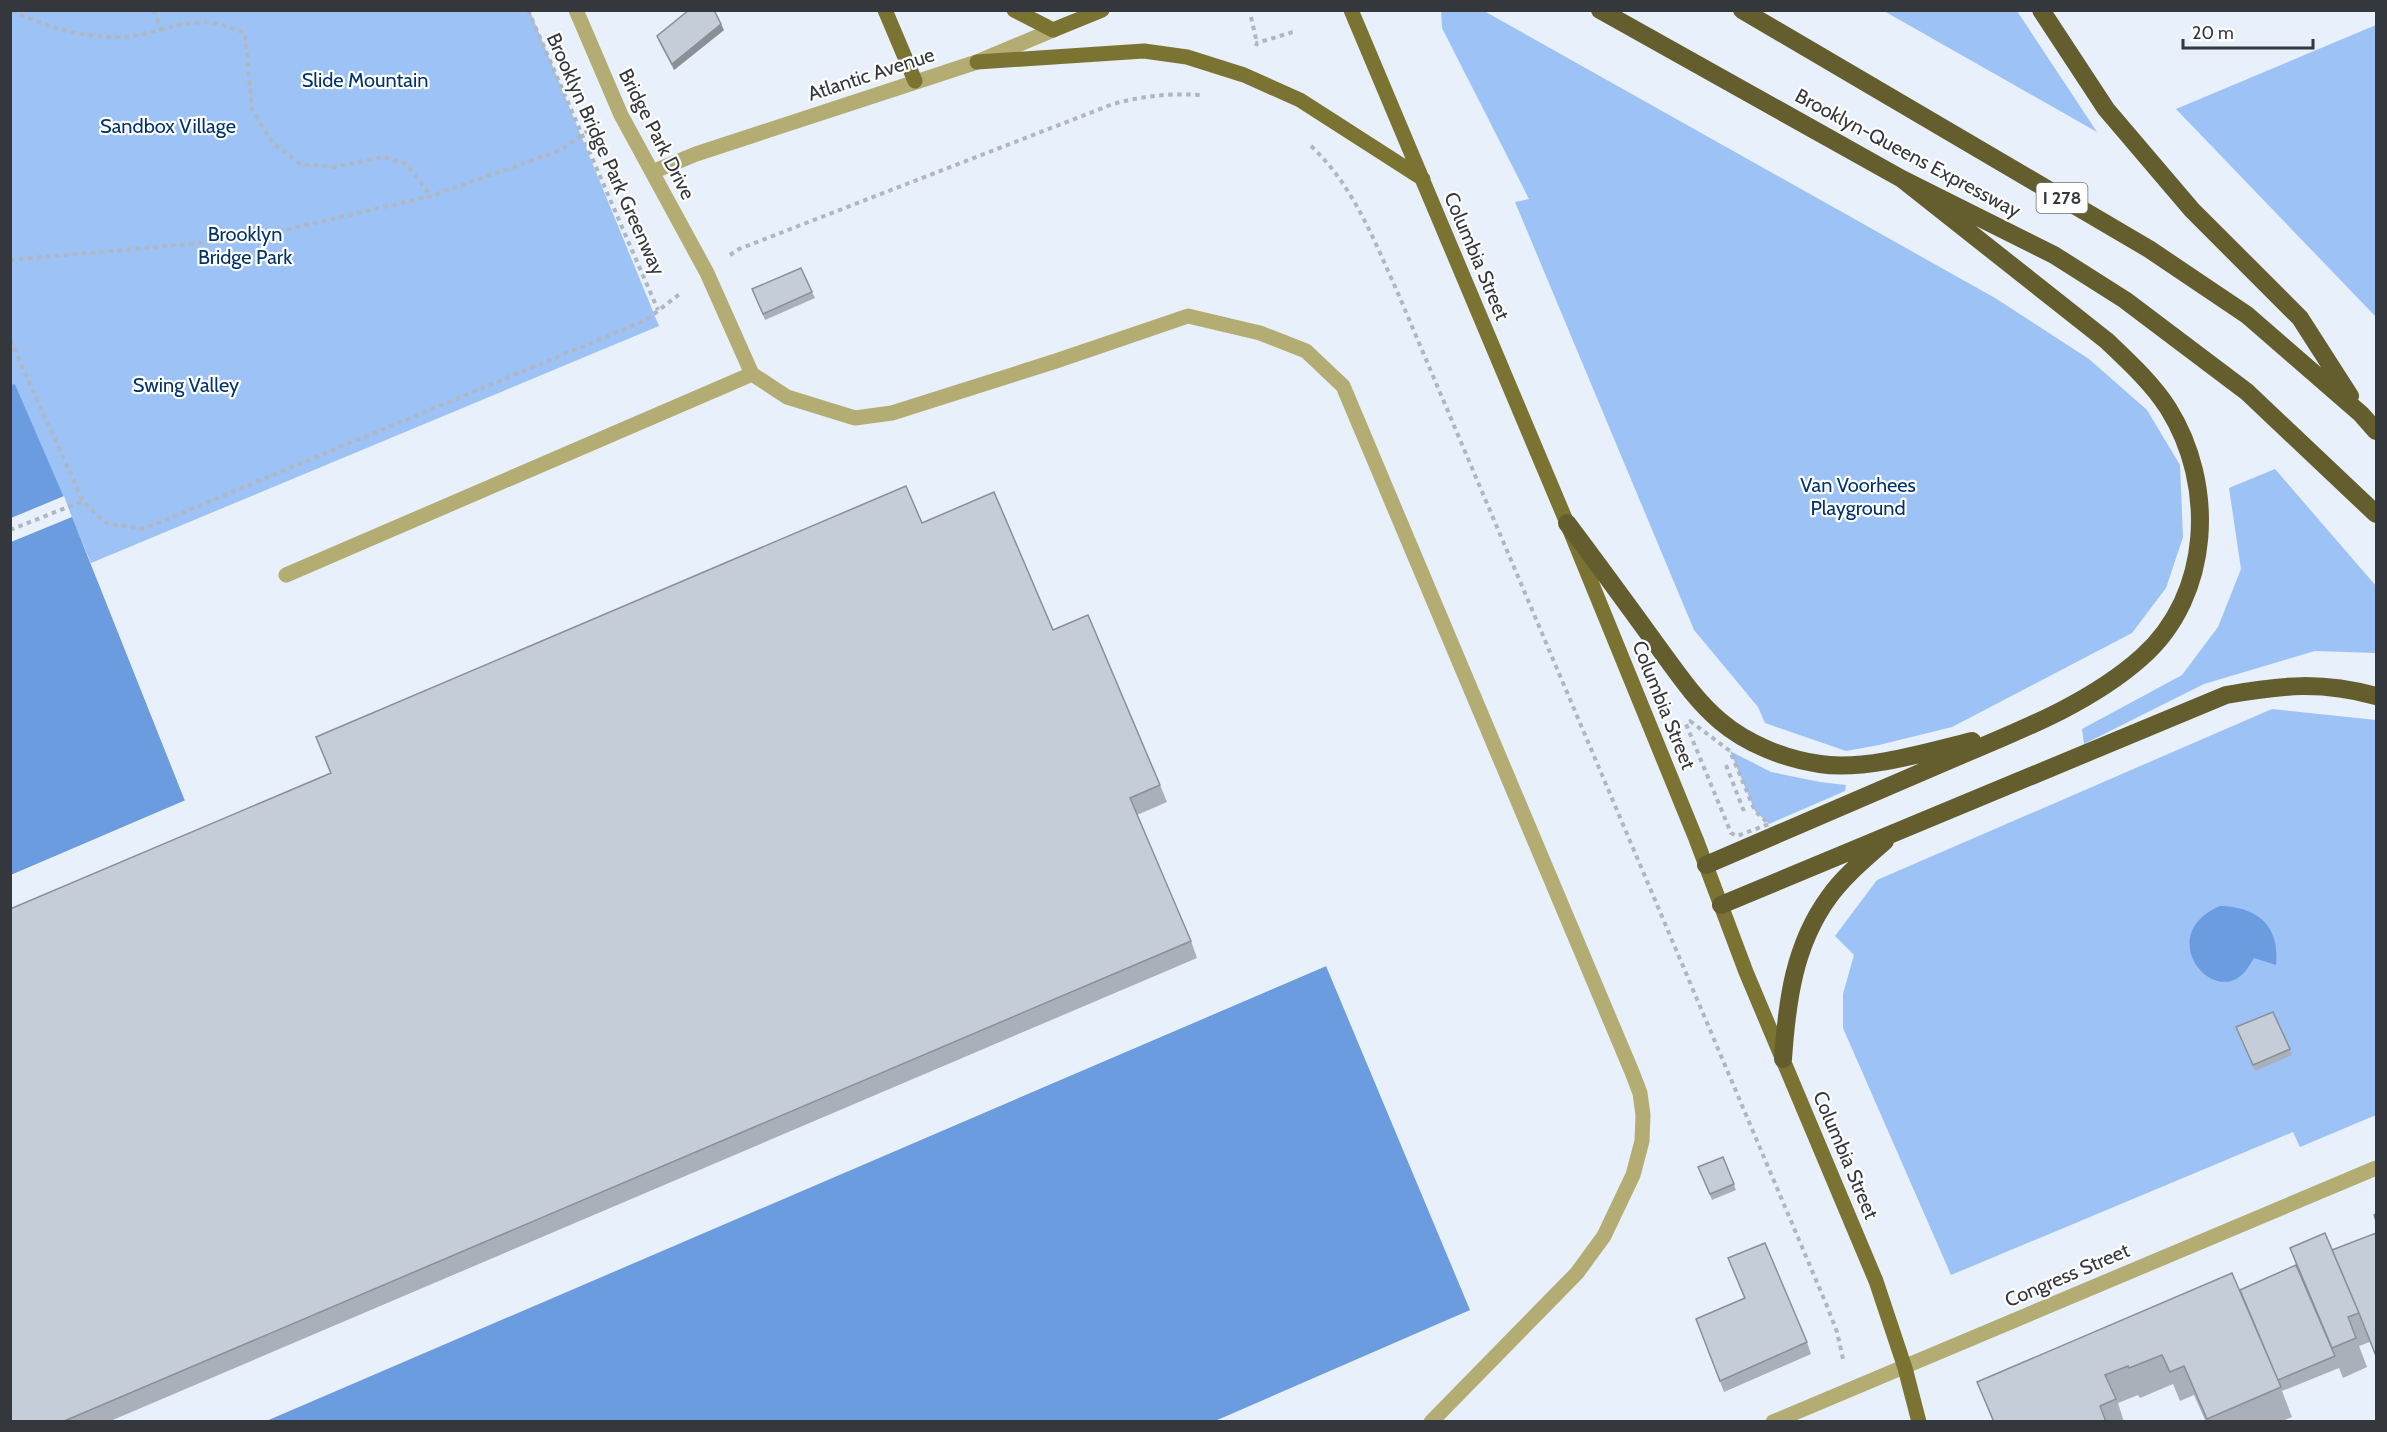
<svg xmlns="http://www.w3.org/2000/svg" width="2387" height="1432" viewBox="0 0 2387 1432" font-family="Cabin,sans-serif">
	<rect width="100%" height="100%" fill="#e7f0fb"/>
	<path fill="#9dc2f6" d="M10,11H530L659,326L91,563L15,384L11,385Z
		M1441,11H1484L1995,298L2089,359L2147,410L2180,465L2183,537L2166,588L2132,633L1952,727L1879,745L1846,751L1765,723L1758,707L1694,630L1515,202L1529,199L1442,28Z
		M1884,11H2017L2097,132Z
		M2376,25V317L2176,109Z
		M2275,469L2376,586V653L2315,651L2204,684L2084,744L2082,729L2182,675L2218,627L2241,569L2229,488Z
		M2272,709L2376,720V1115L2300,1147L2293,1132L1951,1275L1843,1028V994L1854,955L1835,936L1877,880Z
		M1730,751L1771,772L1820,782L1846,785L1845,791L1769,824L1755,811Z"/>
	<path fill="#6b9cdf" d="M15,384L68,507L185,801L11,875L10,385Z
		M2220,906C2258,907 2280,926 2276,965L2254,958C2249,966 2245,974 2236,979C2203,996 2159,932 2220,906Z
		M1326,966L1470,1310L1215,1421L264,1422Z"/>
	<path fill="#e7f0fb" d="M64,496L72,517L11,542V518Z
		M188,799L186,803L10,878L11,875Z
		M1325,963L1326,966L261,1422L263,1419Z"/>
	<g fill="none" stroke-linecap="round" stroke-linejoin="round">
		<path stroke="#b0b7c0" stroke-width="4" stroke-dasharray="4.5 4.5" stroke-linecap="butt" d="M12,10C45,27 80,37 118,37C150,37 182,19 214,23C224,24 235,30 245,33L252,109L272,142L300,164L334,167L383,157L406,164L431,196
			M154,10L161,30
			M528,10L658,310
			M1251,17L1257,43
			M1256,46L1257,43L1296,31
			M1311,146C1353,185 1374,240 1397,291L1827,1306L1837,1332L1843,1359
			M730,255L739,249L1113,104C1142,96 1170,93 1200,95
			M10,260L246,239L431,196L561,150L593,127
			M10,340L83,501L105,523L143,529L646,320L681,293
			M10,530L83,501
			M1690,721L1730,751L1755,811L1769,824L1737,836L1731,833L1686,724Z
			M1726,765L1745,814"/>
		<path stroke="#b3ad73" stroke-width="15" d="M576,10L621,115L707,273L752,374L787,397L855,418L892,413L1056,361L1188,316L1260,333L1306,351L1343,386L1632,1072L1640,1093L1643,1115L1642,1141L1633,1175L1604,1236L1577,1273L1431,1422
			M652,172L696,154L977,62L1053,30
			M286,575L752,374
			M1773,1422L2376,1168"/>
		<path stroke="#7b7331" stroke-width="15" d="M885,10L915,81
			M1014,10L1053,30L1102,10
			M1351,10L1567,523L1696,839L1746,972L1876,1281L1905,1368L1919,1422
			M977,62L1144,51L1187,57L1244,75L1300,100L1423,179"/>
		<path stroke="#645e2e" stroke-width="18" d="M1600,10L1902,179L2054,255L2125,300L2247,392L2376,514
			M1742,10L2149,249L2247,315L2361,414L2376,431
			M2041,10L2106,109L2192,210L2300,318L2350,396
			M1567,523C1597,563 1627,604 1656,644C1676,671 1695,700 1720,721C1747,744 1785,759 1820,764C1864,771 1928,752 1972,741
			M1706,865C1785,831 1864,797 1943,763C2010,734 2086,707 2142,657C2212,595 2216,484 2168,408C2152,383 2128,361 2107,341L1902,179
			M1721,905L2226,695C2282,685 2321,681 2376,696
			M1783,1059C1787,1001 1794,945 1829,897C1844,876 1865,859 1885,841"/>
	</g>
	<path fill="#a9b0ba" d="M724,30L674,70L659,42L657,36Z
		M812,292L815,298L765,320L755,295Z
		M922,523L1053,630L1160,785L1167,802L1137,815L1191,941L1197,958L108,1422H10L330,773L316,737Z
		M2239,1033L2290,1049L2292,1055L2255,1071Z
		M1723,1157L1736,1190L1712,1200L1698,1167Z
		M2376,1233V1358L2370,1342L2359,1346L2367,1367L2343,1378L2339,1368L2282,1391L2292,1417L2280,1422H2206L2194,1395L2180,1401L2173,1384L2140,1398L2138,1395L2118,1403L2124,1422H1993L1977,1382L2240,1290L2296,1265L2290,1248L2332,1250Z
		M1728,1258L1807,1342L1811,1354L1724,1392L1696,1319L1744,1298Z"/>
	<path fill="#8a9097" d="M721,24L724,30L674,70L672,64Z"/>
	<path fill="#c5cdd8" stroke="#8a9097" stroke-width="1.5" d="M689,10H714L721,24L672,64L657,36Z
		M801,268L812,292L763,314L752,289Z
		M906,486L922,523L994,492L1053,630L1088,615L1160,785L1130,798L1191,941L62,1422H10V909L331,773L316,737Z
		M2273,1012L2290,1049L2253,1065L2236,1027Z
		M1723,1157L1734,1184L1710,1194L1698,1167Z
		M2376,1214V1221L2374,1215Z
		M2325,1233L2359,1313L2348,1317L2356,1338L2332,1348L2290,1248Z
		M2376,1233V1356L2359,1313L2332,1250Z
		M1765,1243L1807,1342L1720,1381L1696,1319L1745,1298L1728,1258Z
		M2296,1265L2335,1356L2278,1380L2240,1290Z
		M2232,1273L2281,1387L2207,1419L2184,1366L2170,1372L2162,1355L2129,1368L2128,1366L2105,1375L2116,1399L2100,1406L2106,1422H1994L1977,1382Z"/>
	<g text-anchor="middle" dominant-baseline="central" stroke-width="4.5" stroke-linejoin="round" paint-order="stroke">
		<rect fill="#fff" stroke="#717376" stroke-width="1.5" x="2036.5" y="183" width="51" height="30" rx="4.5"/>
		<g font-size="18" font-weight="bold" fill="#34373c">
			<text x="2062" y="198">I 278</text>
		</g>
		<g font-size="20" fill="#34373c" stroke="#fff">
			<text transform="translate(871 74) rotate(-18)">Atlantic Avenue</text>
			<text transform="translate(657 134) rotate(63)">Bridge Park Drive</text>
			<text transform="translate(1908 153) rotate(28)">Brooklyn-Queens Expressway</text>
			<text transform="translate(606 154) rotate(66)">Brooklyn Bridge Park Greenway</text>
			<text transform="translate(1477 256) rotate(67)">Columbia Street</text>
			<text transform="translate(1664 705) rotate(68)">Columbia Street</text>
			<text transform="translate(1846 1155) rotate(67)">Columbia Street</text>
			<text transform="translate(2067 1275) rotate(-23)">Congress Street</text>
		</g>
		<g font-size="20" fill="#01336e" stroke="#fff">
			<text x="365" y="80">Slide Mountain</text>
			<text x="168" y="126">Sandbox Village</text>
			<text x="245" y="234">Brooklyn<tspan x="245" dy="23">Bridge Park</tspan></text>
			<text x="186" y="385">Swing Valley</text>
			<text x="1858" y="485">Van Voorhees<tspan x="1858" dy="23">Playground</tspan></text>
		</g>
	</g>
	<rect width="2387" height="1432" fill="none" stroke="#34373c" stroke-width="24"/>
	<path d="M2183 39v9h130v-9" fill="none" stroke="#34373c" stroke-width="3"/>
	<text x="2192" y="39" font-size="18" fill="#34373c" stroke="#ffffff" stroke-width="4.5" paint-order="stroke">20 m</text>
</svg>
